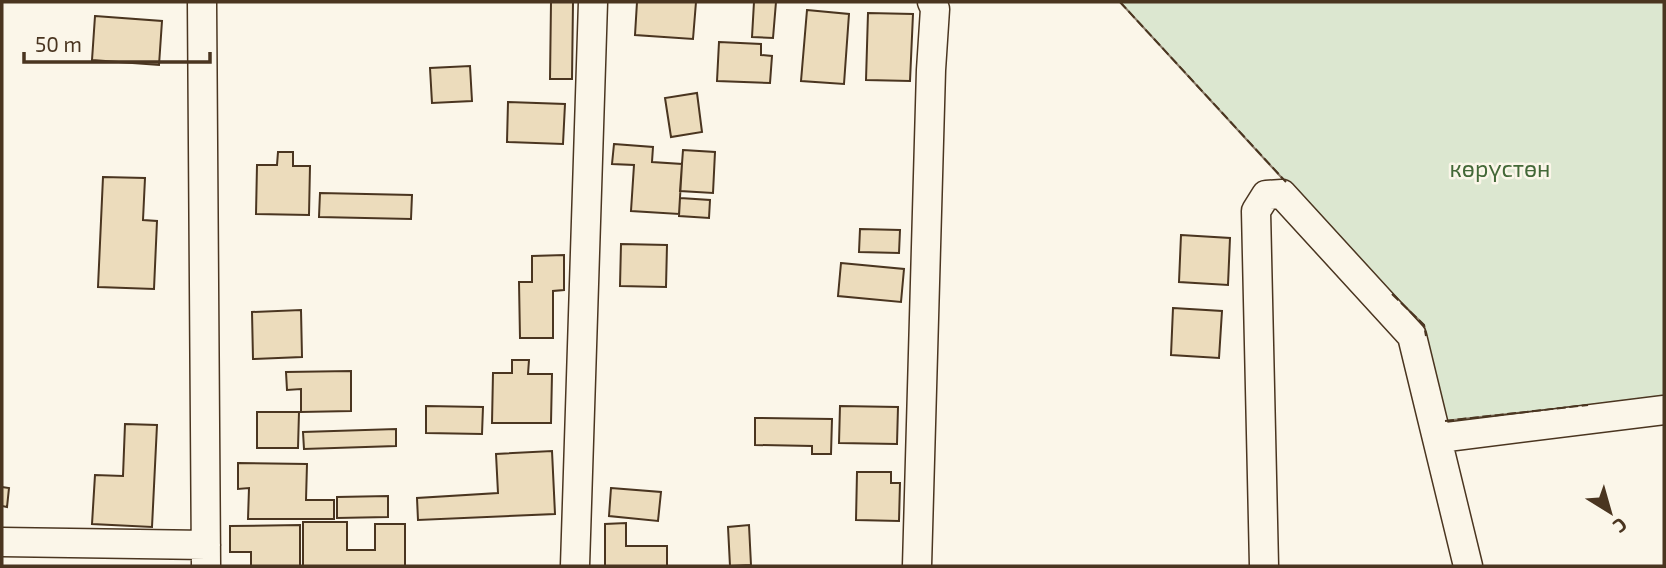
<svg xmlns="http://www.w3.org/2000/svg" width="1666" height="568" viewBox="0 0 1666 568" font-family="'Exo 2',sans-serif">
	<rect width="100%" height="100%" fill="#fbf6e9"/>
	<path fill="#dce7d0" stroke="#887966" stroke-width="2" d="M1120,2H1664V397L1444,421L1424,325L1351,253Z"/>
	<path fill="#ecdcbc" stroke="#4a3520" stroke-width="2" d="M551,2H573L572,79H550Z
		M637,2H696L693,39L635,35Z
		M754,2H776L773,38L752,37Z
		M807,10L849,14L844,84L801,81Z
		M868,13L913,14L910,81L866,80Z
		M95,16L162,21L159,65L92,60Z
		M719,42L761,44V55L772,56L770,83L717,81Z
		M470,66L472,101L432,103L430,68Z
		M697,93L702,132L671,137L665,98Z
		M508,102L565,104L563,144L507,142Z
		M614,144L653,147L652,162L682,164L679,214L631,211L634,165L612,164Z
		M683,150L715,152L713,193L680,191Z
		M278,152H293V166H310L309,215L256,214L257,165H277Z
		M103,177L145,178L143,220L157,221L154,289L98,287Z
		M320,193L412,195L411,219L319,217Z
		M680,198L710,200L709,218L679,216Z
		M860,229L900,230L899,253L859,252Z
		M1181,235L1230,238L1228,285L1179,282Z
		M621,244L667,245L666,287L620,286Z
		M564,255V290L553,291V338H520L519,282H532V256Z
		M841,263L904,269L901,302L838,296Z
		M1173,308L1222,311L1219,358L1171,355Z
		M301,310L302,357L253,359L252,312Z
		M512,360H529L528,374H552L551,423H492L493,373H512Z
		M351,371V411L301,412V389L287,390L286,372Z
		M426,406L483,407L482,434L426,433Z
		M840,406L898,407L897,444L839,443Z
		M257,412H299L298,448H257Z
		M755,418L832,419L831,454H812V446L755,445Z
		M125,424L157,425L152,527L92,524L95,475L123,476Z
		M396,429V446L304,449L303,432Z
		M552,451L555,514L418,520L417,498L498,493L496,454Z
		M238,463L307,464L306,500H334V519H248L249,488L238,489Z
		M857,472H891V483H900L899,521L856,520Z
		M2,487L9,488L7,507L2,506Z
		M611,488L661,492L658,521L609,516Z
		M388,496V517L337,518V497Z
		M303,522H347V550H375V524H405V566H303Z
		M626,523V546H667V566H605V524Z
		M300,525V566H251V552H230V526Z
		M749,525L751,565L730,566L728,527Z"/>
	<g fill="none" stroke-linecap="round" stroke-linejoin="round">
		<defs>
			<path id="minor" d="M202,2L206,566
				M1439,438L1664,410
				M2,542L206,545
				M575,566L593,2
				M917,566L931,70L935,9L932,2
				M1264,566L1256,211L1266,195L1282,194L1412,336L1468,566"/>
		</defs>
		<use href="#minor" stroke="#4a3520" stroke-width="31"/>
		<use href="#minor" stroke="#fbf6e9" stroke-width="28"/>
		<path stroke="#4a3520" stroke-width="2" stroke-dasharray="9 3.5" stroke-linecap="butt" d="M1120,2L1286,182
			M1392,294L1424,325L1426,336
			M1445,421L1588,405"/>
	</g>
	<g text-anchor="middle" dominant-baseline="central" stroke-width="5" stroke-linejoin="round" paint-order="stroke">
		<g font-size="23" fill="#436837" stroke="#fbf6e9">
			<text x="1500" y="168">көрүстөн</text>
		</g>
	</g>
	<rect width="1666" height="568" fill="none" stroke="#4a3520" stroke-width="7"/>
	<g transform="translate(1610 512) rotate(143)" stroke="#fbf6e9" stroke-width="5" paint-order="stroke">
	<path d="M0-5L12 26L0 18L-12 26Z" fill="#4a3520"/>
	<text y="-10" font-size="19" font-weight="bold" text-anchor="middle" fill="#4a3520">С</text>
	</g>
	<path d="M24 52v10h186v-10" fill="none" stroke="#4a3520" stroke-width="3.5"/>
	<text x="35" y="52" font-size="21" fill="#4a3520" stroke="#fbf6e9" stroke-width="5" paint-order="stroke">50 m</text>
</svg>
